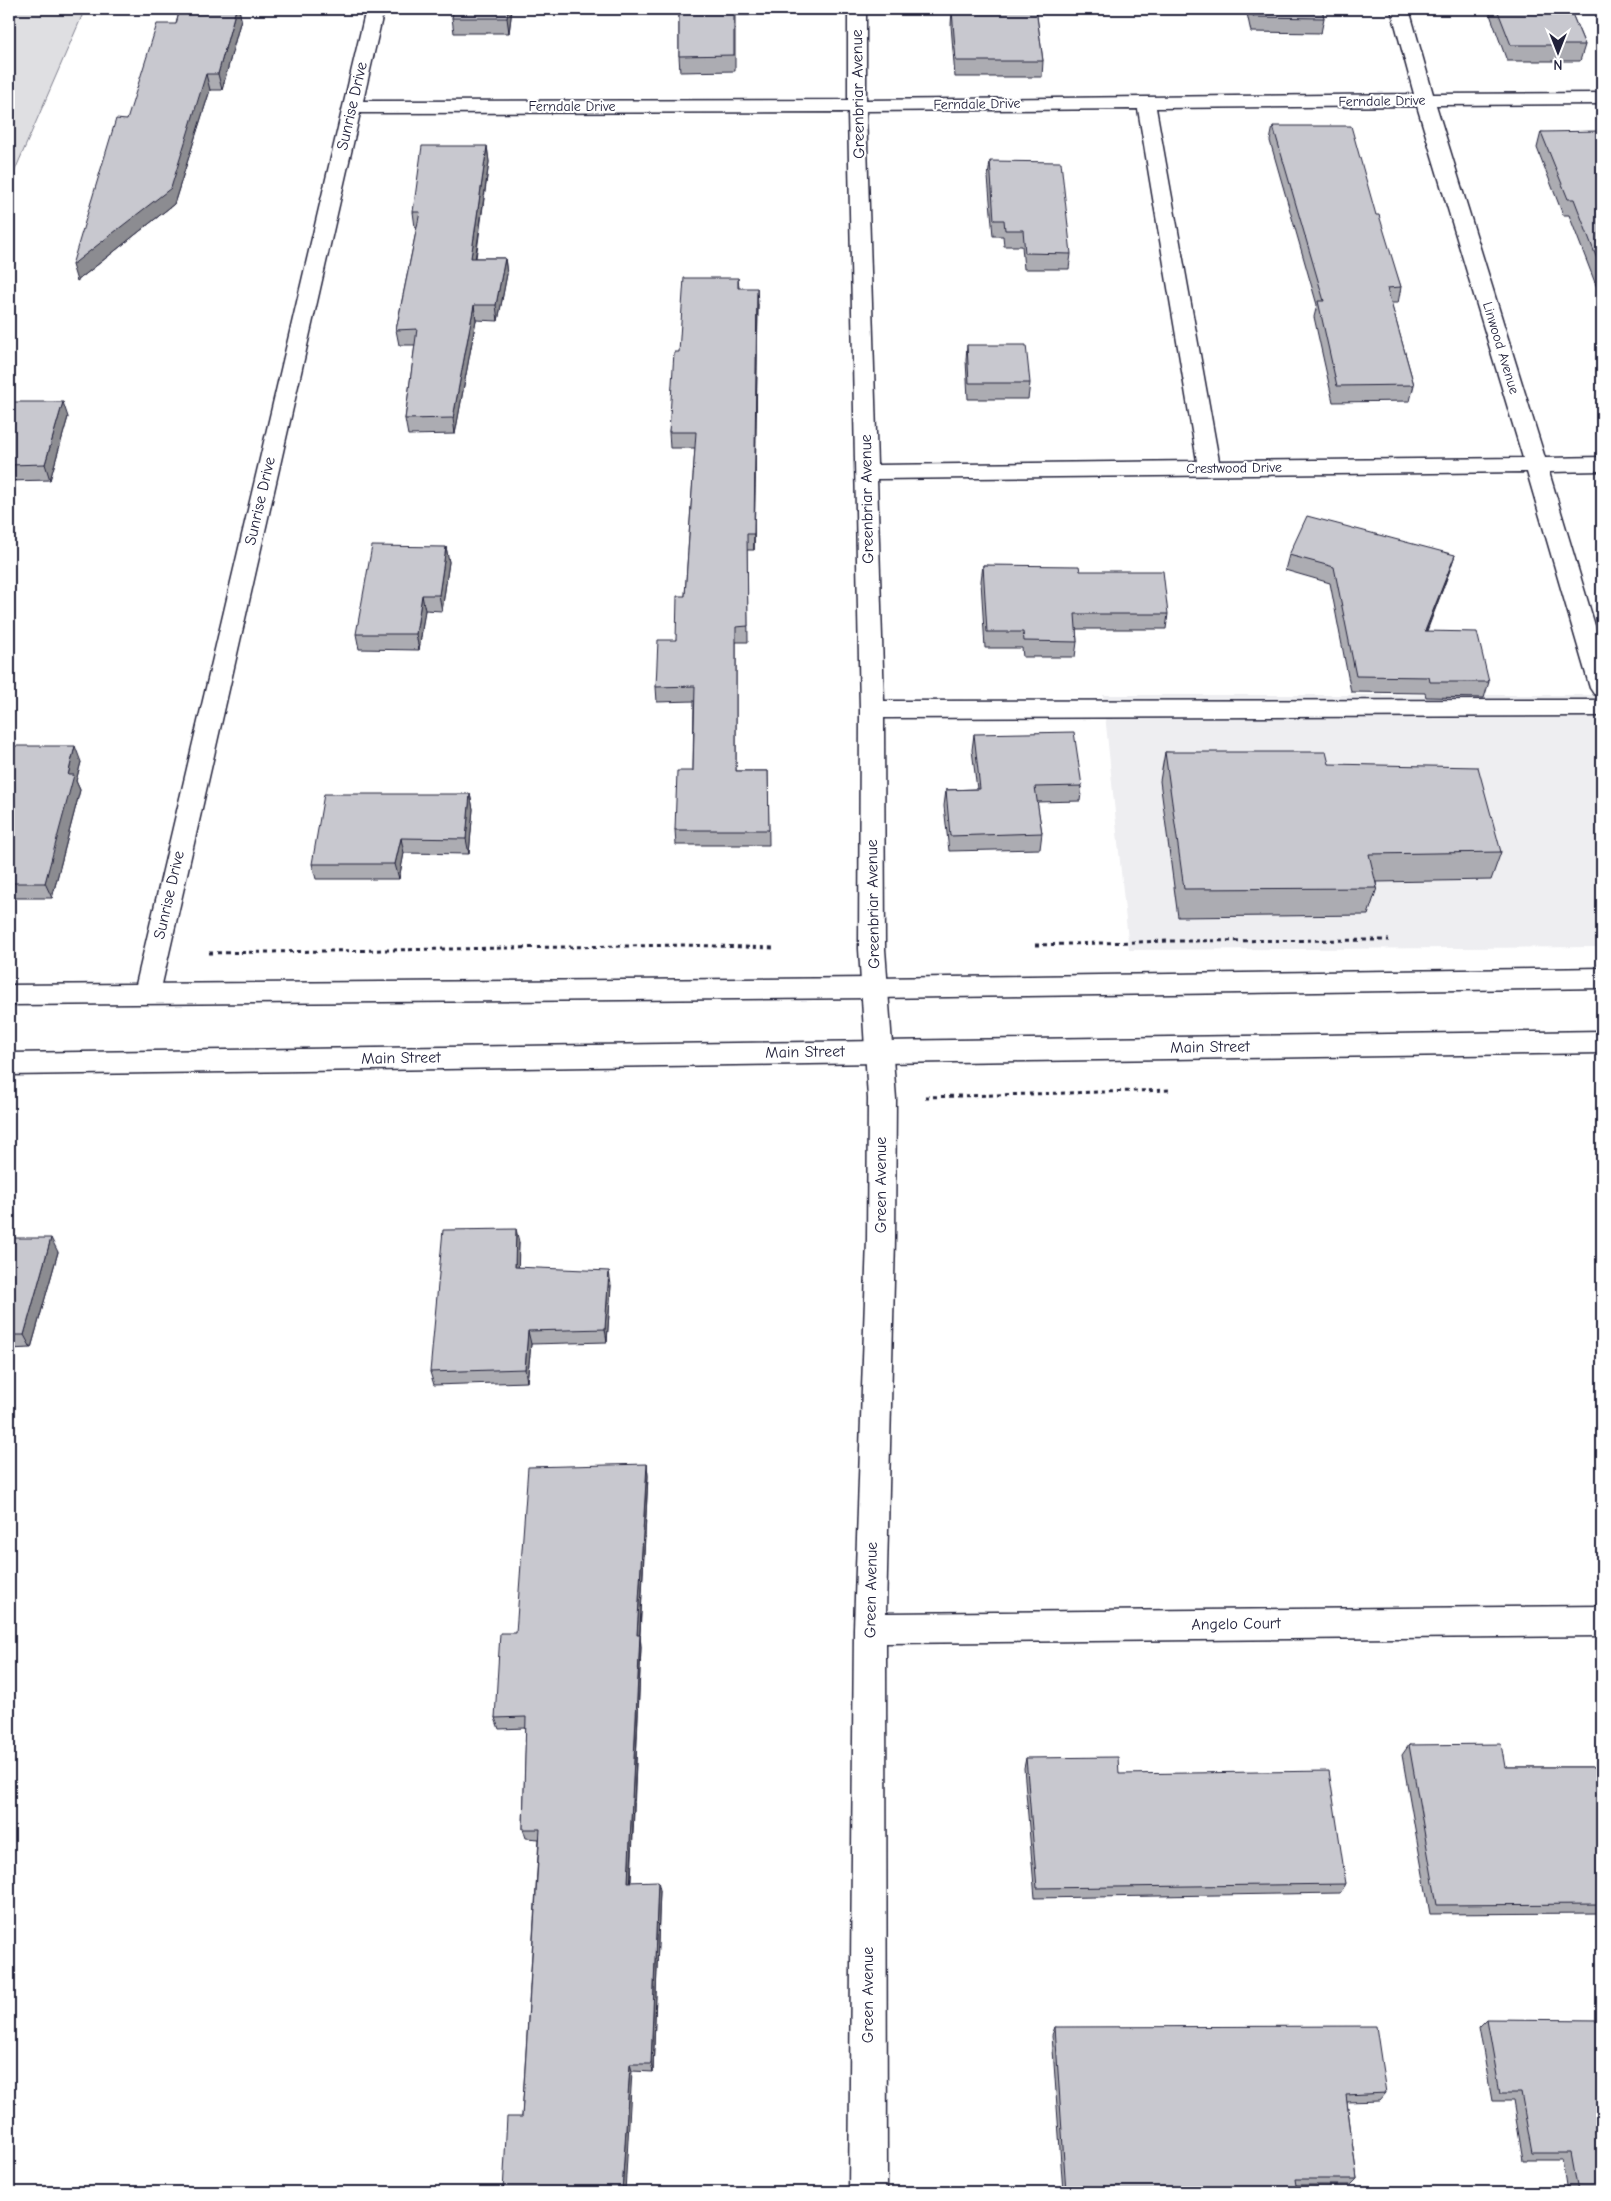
<svg xmlns="http://www.w3.org/2000/svg" width="1611" height="2201" viewBox="0 0 1611 2201" font-family="'Comic Neue',sans-serif">
	<rect width="100%" height="100%" fill="#fff"/>
	<filter id="ink" filterUnits="userSpaceOnUse"><feTurbulence type="fractalNoise" baseFrequency=".02" numOctaves="2"/><feDisplacementMap in="SourceGraphic" scale="10" xChannelSelector="R" yChannelSelector="G"/><feConvolveMatrix kernelMatrix="1 2 1 2 8 2 1 2 1" color-interpolation-filters="sRGB"/></filter>
	<g filter="url(#ink)">
		<path fill="#eeeef1" d="M1103,695H1602V947L1129,950Z"/>
		<path fill="#dfdfe2" stroke="#80808e" d="M9,9H85L9,184Z"/>
		<g fill="none" stroke-linecap="round" stroke-linejoin="round">
			<defs>
				<path id="minor" d="M366,9H384L363,101L848,100V9H866V100L1414,94L1391,9H1409L1433,94L1602,93V104L1436,105L1545,458L1602,457V471L1549,472L1602,649V696L1594,694L1590,688L1527,472L877,479L884,701L1602,700V716L884,718L885,949L896,1099L895,1239L886,1613L1602,1606V1636L886,1643L887,2192H849L854,1628L867,1239L868,1099L859,949L860,710L848,112L360,113L160,993L156,1000L147,1003L138,1000L134,993ZM1417,106L1523,458L1219,461L1156,108ZM1138,109L1197,461L877,465L866,111Z"/>
				<path id="major" d="M1602,968V988L874,998L9,1005V985L874,978Z
					M1602,1031V1053L9,1075V1053Z"/>
			</defs>
			<use href="#minor" stroke="#22223b" stroke-width="3"/>
			<use href="#major" stroke="#22223b" stroke-width="3"/>
			<path stroke="#22223b" stroke-width="3" stroke-dasharray="4 4" stroke-linecap="butt" d="M1035,945L1169,941L1389,940
				M209,953L685,945L775,948
				M925,1097L1171,1090"/>
			<use href="#minor" fill="#fff" fill-rule="evenodd"/>
			<use href="#major" fill="#fff" fill-rule="evenodd"/>
		</g>
		<path fill="#acacb2" stroke="#22223b" d="M180,9H239L241,19L222,90H210L174,204L77,281L127,120L176,24Z
			M454,9H512L509,33H454L452,18Z
			M679,9H750V15H735V71L680,72L679,56Z
			M968,9H1036L1043,61L1042,77H955L951,25L952,10H968Z
			M1246,9H1322L1324,18L1321,33L1251,32Z
			M1488,9H1570L1585,45L1580,61H1507Z
			M1273,126L1376,215L1401,287L1398,303H1391L1414,385L1410,401L1333,402L1314,317L1317,305L1270,141Z
			M1541,132L1602,140V311L1598,298L1599,293L1569,215H1563L1537,148Z
			M487,146L489,162L476,258H505L507,274L498,321L476,320L455,434L408,435L405,419L415,345H399L396,330L417,227H415L413,212Z
			M990,161L1071,254L1069,269H1024L1022,246H1004L1003,236H993L988,177Z
			M738,278L739,288L758,304L754,550H747L748,642H736V771H768L769,845H676L675,830L693,771L694,701L657,702L656,687L676,640L685,596L695,448H670L669,432L679,352Z
			M967,345L1030,383L1028,399H968L966,360Z
			M9,406L68,417L50,480L9,481Z
			M446,547L449,562L442,611L425,610L419,650L359,649L356,634Z
			M1289,555L1450,570L1427,631L1489,682L1484,698L1426,697L1425,693L1351,692L1330,583L1285,570Z
			M983,565L1080,571L1168,614L1166,629H1076L1077,642L1075,657H1023L1022,648H985L981,581Z
			M974,734L1082,786L1080,801L1037,802L1042,833L1040,849L949,851L944,806L946,790L977,789L972,750Z
			M9,746L81,762L76,781L80,790L52,898H9Z
			M1165,752L1329,764L1501,852L1491,880L1376,882L1377,888L1368,915L1178,917L1160,781Z
			M470,794L473,809L469,854L404,853L399,879H316L312,864Z
			M9,1238L58,1252L31,1348L9,1349Z
			M519,1242L518,1267L611,1285L607,1342L531,1344L527,1382L434,1385L430,1372Z
			M647,1464L648,1476L640,1635L641,1647L631,1882L660,1890L653,2072L632,2071L522,2117L539,1839L526,1838L523,1829L526,1728L499,1729L495,1718L516,1633Z
			M1409,1745L1505,1767H1602V1913L1430,1914L1402,1755Z
			M1026,1758L1119,1774L1346,1884L1340,1893L1035,1898L1024,1768Z
			M1487,2019L1602,2192H1567L1562,2160H1523L1513,2101H1492L1479,2027Z
			M1055,2027L1386,2093L1379,2101L1347,2102L1357,2179L1351,2185H1296L1297,2192H1063L1052,2035Z"/>
		<path fill="#8c8c91" stroke="#22223b" d="M236,9H239L241,19L222,90L218,74Z
			M508,9H512L509,33L507,18Z
			M206,74L210,90L174,204L77,281L72,265Z
			M487,146L489,162L473,274L471,258Z
			M505,258L507,274L498,321L496,305Z
			M757,288L758,304L754,550V534Z
			M474,305L476,320L455,434L453,418Z
			M63,402L68,417L50,480L45,464Z
			M446,547L449,562L442,611L439,595Z
			M1455,555L1450,570L1420,647L1425,631Z
			M422,595L425,610L419,650L416,634Z
			M75,746L81,762L76,781L80,790L52,898L45,883L68,775Z
			M470,794L473,809L469,854L466,839Z
			M401,838L404,853L399,879L395,864Z
			M516,1229L519,1242L518,1281L515,1267Z
			M51,1238L58,1252L31,1348L24,1335Z
			M609,1271L611,1285L607,1342L605,1329Z
			M528,1331L531,1344L527,1382L525,1369Z
			M647,1464L648,1476L639,1647L637,1635Z
			M640,1635L641,1647L630,1891L628,1882Z
			M658,1881L660,1890L653,2072L651,2064Z
			M630,2064L632,2071L625,2192H622Z"/>
		<path fill="#c8c8cf" stroke="#22223b" d="M180,9H236L218,74H206L171,188L72,265L116,119L127,120L157,24H176Z
			M454,9H508L507,18H452Z
			M679,9H734V55L679,56Z
			M970,9H1036L1043,61H956L952,10H970Z
			M1252,9H1322L1324,18L1253,17Z
			M1497,9H1570L1585,45H1511Z
			M1273,126H1351L1376,215H1379L1401,287L1387,288L1414,385L1337,386L1318,301H1324Z
			M1599,131L1602,140V272L1574,199H1568L1541,132Z
			M422,146H487L471,258H505L496,305H474L453,418L405,419L417,329L396,330L420,212H413Z
			M990,161L1061,162L1071,254L1025,253L1023,230H1005L1004,220H994Z
			M684,278H738V288H757L754,534H747L748,626L736,627V771H768L769,830H675L677,771H693L695,686L656,687L658,640H676L677,596H685L696,432H669L674,352H679Z
			M967,345H1026L1030,383H969Z
			M10,402H63L45,464L9,465V406Z
			M1307,516L1455,555L1425,631L1477,632L1489,682H1430L1429,677L1356,676L1334,567L1289,555Z
			M372,546L446,547L439,595H422L416,634H356Z
			M983,565L1079,566L1080,571H1163L1168,614H1075L1077,642L1024,641L1023,632H987Z
			M1074,732L1082,786L1035,787L1042,833L950,836L946,790L980,789L974,734Z
			M9,746H75L68,775H74L45,883H9Z
			M1165,752H1326L1329,764L1478,767L1501,852L1369,854L1377,888L1184,889Z
			M324,794H470L466,839L401,838L395,864H312Z
			M516,1229L515,1267L609,1271L605,1329L528,1331L525,1369L430,1372L443,1230Z
			M9,1238H51L24,1335H9Z
			M647,1464L637,1635H640L628,1882L658,1881L651,2064H630L622,2192H503L507,2117H522L540,1829H523L526,1717L495,1718L500,1633H516L528,1467Z
			M1501,1744L1505,1767H1602V1904L1437,1905L1409,1745Z
			M1118,1757L1119,1774L1329,1771L1346,1884L1037,1888L1026,1758Z
			M1487,2019L1602,2020V2192H1578L1571,2153H1532L1521,2093H1500Z
			M1376,2026L1386,2093L1346,2095L1357,2179H1295L1297,2192H1066L1055,2027Z"/>
	</g>
	<g text-anchor="middle" dominant-baseline="central" stroke-width="4" stroke-linejoin="round" paint-order="stroke">
		<g font-size="14" fill="#22223b" stroke="#fff">
			<text transform="translate(1382 101) rotate(-1)">Ferndale Drive</text>
			<text transform="translate(977 104) rotate(-1)">Ferndale Drive</text>
			<text x="572" y="106">Ferndale Drive</text>
			<text transform="translate(1501 348) rotate(73)">Linwood Avenue</text>
			<text transform="translate(1234 468) rotate(-1)">Crestwood Drive</text>
		</g>
		<g font-size="16" fill="#22223b" stroke="#fff">
			<text transform="translate(858 94) rotate(-91)">Greenbriar Avenue</text>
			<text transform="translate(352 106) rotate(-77)">Sunrise Drive</text>
			<text transform="translate(867 499) rotate(-91)">Greenbriar Avenue</text>
			<text transform="translate(260 501) rotate(-77)">Sunrise Drive</text>
			<text transform="translate(169 895) rotate(-77)">Sunrise Drive</text>
			<text transform="translate(873 904) rotate(-91)">Greenbriar Avenue</text>
			<text transform="translate(1210 1047) rotate(-1)">Main Street</text>
			<text transform="translate(805 1052) rotate(-1)">Main Street</text>
			<text transform="translate(401 1058) rotate(-1)">Main Street</text>
			<text transform="translate(881 1185) rotate(-90)">Green Avenue</text>
			<text transform="translate(871 1590) rotate(-89)">Green Avenue</text>
			<text transform="translate(1236 1624) rotate(-1)">Angelo Court</text>
			<text transform="translate(868 1995) rotate(-90)">Green Avenue</text>
		</g>
	</g>
	<rect width="1611" height="2201" fill="none" stroke="#fff" stroke-width="30"/>
	<rect x="15" y="15" width="1581" height="2171" fill="none" stroke="#22223b" stroke-width="2" filter="url(#ink)"/>
	<g transform="translate(1558 52) rotate(180)" stroke="#ffffff" stroke-width="4" paint-order="stroke">
	<path d="M0-4L9 19L0 12L-9 19Z" fill="#22223b"/>
	<text y="-8" font-size="14" font-weight="bold" text-anchor="middle" fill="#22223b">N</text>
	</g>
</svg>
